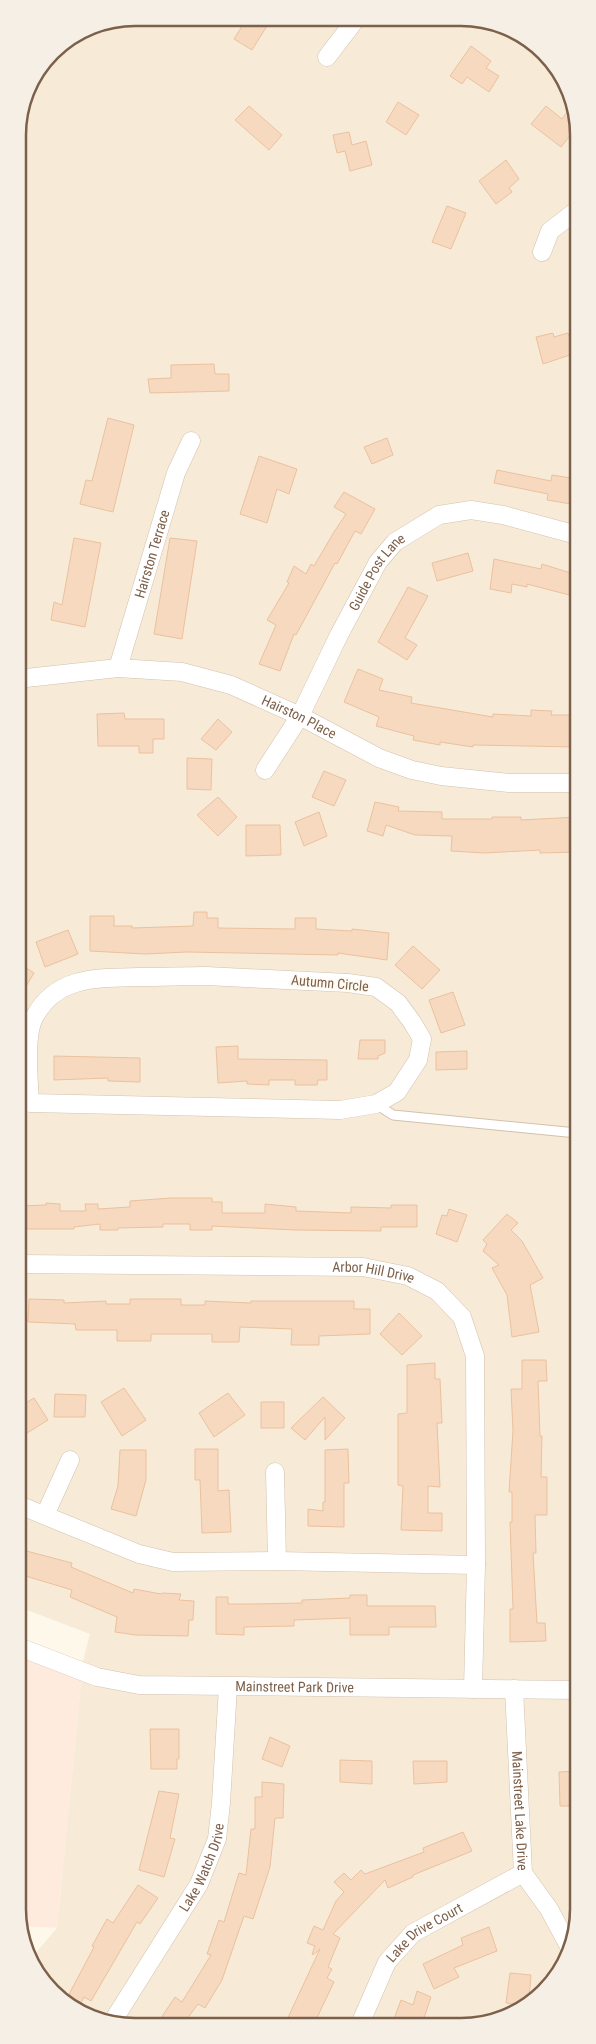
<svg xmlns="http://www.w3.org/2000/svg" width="596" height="2044" viewBox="0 0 596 2044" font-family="'Roboto Condensed',sans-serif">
	<rect width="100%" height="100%" fill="#fef8eb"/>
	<path fill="#f7ebd8" d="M135,18L484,20L544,52L576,112L578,1916L569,1954L549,1987L484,2024H112L52,1992L33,1956L57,1928L83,1661L90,1634L19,1607L18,128L27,90L52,52L90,26Z"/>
	<path fill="#ffeade" d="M19,1642L83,1661L57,1928L20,1926Z"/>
	<path fill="#f6d9bf" stroke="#ebc19e" d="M247,18H272L252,50L234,39Z
		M471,46L491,61L486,68L499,76L489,92L467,77L462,84L450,76Z
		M398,102L419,115L406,135L386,122Z
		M572,105L576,112V128L561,147L531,124L546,106L562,119Z
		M249,106L282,135L269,150L235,120Z
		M349,132L352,145L366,141L372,165L350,171L345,151L337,153L333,135Z
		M506,160L519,179L509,188L512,192L496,204L479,181Z
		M447,206L466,213L451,249L432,242Z
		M553,333L554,337L568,333L576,353L543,364L536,337Z
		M214,364L215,374H229V391L150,393L148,379L171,378V365Z
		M108,418L134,425L113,512L80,504L86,480L92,481Z
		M387,438L393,455L372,464L364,447Z
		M259,456L297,469L289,494L277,489L267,523L240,514Z
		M497,470L551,481L552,475L577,479V505L547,500L548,494L494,483Z
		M344,492L375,509L361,534L355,531L337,564L335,563L296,635L294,634L280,671L259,664L276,625L267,620L289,583L287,582L294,566L306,574L311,564L314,566L334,532L346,514L334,507Z
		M74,538L101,543L85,627L51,620L54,602L62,605Z
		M170,538L197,541L182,639L154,634Z
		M468,553L473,571L437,581L432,563Z
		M494,559L541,569L542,564L577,575V597L527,584V587L512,584L511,593L490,589Z
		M408,587L428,596L405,638L417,645L407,660L378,642Z
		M358,669L383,679L379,690L412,697L411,703L493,717V714L531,716V710L552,711L551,715H577V747L473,745V747L440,742V745L413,740L414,736L376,726L379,717L344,702Z
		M124,713L125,719H164V739H153V753H139V746H98L97,714Z
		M218,719L232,732L216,750L201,739Z
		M187,758L212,759L211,790L187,789Z
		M324,771L346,780L334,806L312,797Z
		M218,797L237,817L218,836L197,815Z
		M375,802L399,807L398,811L442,812V819H492V817H521V820L577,817V852L540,853V850L485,853L451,851L452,836L415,835L386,825L383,836L367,831Z
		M319,812L327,836L304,846L295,822Z
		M246,825H280L281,855L246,856Z
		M194,912H207V918H218V928L295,929V918H316V929L352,931V929L389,933L387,960L338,953V955L187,952L145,954L90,951V916H114V926H132V928L193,926Z
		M68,930L78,954L45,967L36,942Z
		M413,946L440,970L422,989L395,965Z
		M19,963L34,973L19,998Z
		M453,992L465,1025L441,1033L429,1000Z
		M360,1040H385V1053L378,1056V1059H358Z
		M238,1046V1059L327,1060V1080H318L317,1085H295V1080H269V1085L247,1084V1081L218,1083L216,1047Z
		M467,1051V1069L436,1070V1052Z
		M54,1056L140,1058V1082L108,1081V1078L54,1080Z
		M171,1198H212V1202H222V1213H265V1204L296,1207V1211L351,1213V1207L391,1208V1205H417V1227H381V1231L295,1230L212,1226V1230H190V1224H163V1227L118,1228V1230H100V1224L74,1227V1229H19V1206L46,1205V1203L60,1204V1211H86L85,1204H98V1209L130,1207V1201Z
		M449,1209L467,1215L457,1242L436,1234L442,1215L447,1216Z
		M507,1214L518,1223L511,1230L522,1241L543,1278L530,1285L539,1332L512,1337L507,1295L492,1268L499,1265L483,1251L487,1244L483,1240Z
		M29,1299L64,1300V1303L106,1301V1304H130V1299H181V1305H205V1301L251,1303V1301H354V1309H370V1334L319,1336V1345H291L292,1329L240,1327L239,1342H212V1334H151V1341H117V1330H76L75,1324L28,1322Z
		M399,1313L422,1336L402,1355L380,1334Z
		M522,1360H546L547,1381H538L540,1436H542L541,1477H547V1515H535L536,1553H533L537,1623H545L546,1641L510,1642V1609H513L510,1522H512V1492H509L513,1430L511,1389H522Z
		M435,1363V1379H440L442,1423H437L440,1487L428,1486V1513H442V1531L401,1530L403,1486L398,1485V1414L407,1413V1365Z
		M124,1388L146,1420L122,1436L101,1402Z
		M228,1393L245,1415L214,1437L199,1413Z
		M55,1394L86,1395L85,1417H54Z
		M323,1397L345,1418L325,1440V1417L305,1440L291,1428Z
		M34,1398L48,1420L19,1438V1407Z
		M261,1402H284V1428H261Z
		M195,1449H218V1491L229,1490L231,1532L202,1533L200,1480H195Z
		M348,1449L349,1483H344V1527L308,1526V1509L323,1511V1502H325V1450Z
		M120,1450H146V1480L136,1516L111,1509L118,1486Z
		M19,1549L72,1563L71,1567L133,1593L134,1589L161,1594L162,1593L181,1594L179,1600L194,1601L193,1620H189L188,1636L136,1635L115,1632L117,1617L70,1597L72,1590L19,1574Z
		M350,1595H367V1606H435L436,1627H389V1635H350V1618L294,1620V1626L244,1627V1635L216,1634V1597H228V1604H255L302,1603V1600L350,1598Z
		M150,1729H179V1759H177V1769H151Z
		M270,1737L290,1746L282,1767L262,1759Z
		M340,1760L372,1761V1784L340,1782Z
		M413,1761H447V1782L414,1784Z
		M578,1771V1806H560L559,1772Z
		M262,1782L284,1784L283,1818H275L270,1867L253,1919L244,1916L222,1980L205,2008L198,2004L183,2024H157L175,1997L182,2002L211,1955L207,1954L219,1920L224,1922L239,1873L246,1875L251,1829H255V1797H262Z
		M159,1791L179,1794L170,1838L175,1839L164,1877L139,1870Z
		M463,1832L472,1851L413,1875V1877L388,1888L385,1880L333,1934L340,1938L328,1967L332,1969L327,1978L334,1982L314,2024H285L320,1949L313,1955L312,1954L315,1946L307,1943L314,1926L323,1930L336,1901L344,1892L334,1882L344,1873L351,1880L361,1870L365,1874L424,1852L423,1848Z
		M138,1885L158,1898L140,1924L137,1922L91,2001L84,1997L79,2007L66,2000L94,1947L92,1946L107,1919L113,1923Z
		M489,1927L497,1951L454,1968L459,1977L434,1989L423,1964L463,1945L461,1938Z
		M510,1973L531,1975L529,1998L517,2005L506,2003Z
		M417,1991L431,1997L422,2024H409L394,2019L401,2000L413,2005Z"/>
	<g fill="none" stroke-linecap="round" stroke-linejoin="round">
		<defs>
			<path id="lane" d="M376,1104L393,1115L577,1133"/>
			<g id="street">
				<path d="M327,57L356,19"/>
				<path d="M542,252L550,231L576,211"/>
				<path id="s1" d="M118,668L176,473L191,441"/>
				<path id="s2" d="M18,681L26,678L118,668L182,672L231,685L300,716L379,758L412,770L441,776L509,783H577"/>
				<path id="s3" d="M265,770L300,716L339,635L378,562L395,542L439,515L471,510L503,515L577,535"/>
				<path d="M206,976L348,983L376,987L398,1003L412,1022L422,1039L418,1060L397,1092L376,1104L340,1110L30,1103C29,1081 24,1034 35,1016C57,975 101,978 140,977C162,977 184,976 206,976Z"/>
				<path id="s4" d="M19,1264L363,1267L408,1276L437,1291L462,1317L475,1356L476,1565L473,1689"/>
				<path d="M275,1472L277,1561"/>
				<path d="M19,1505L139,1554L173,1562L277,1561L476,1565"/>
				<path d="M45,1515L70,1460"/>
				<path id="s5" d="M19,1647L97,1677L139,1685L578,1690"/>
				<path id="s6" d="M514,1689L523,1873L549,1909L571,1950"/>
				<path id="s7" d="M111,2024L199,1884L217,1839L221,1803L228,1687"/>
				<path id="s8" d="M360,2024L387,1962L413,1933L523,1873"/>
			</g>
		</defs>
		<use href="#lane" stroke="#d3c1ae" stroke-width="11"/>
		<use href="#street" stroke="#d3c1ae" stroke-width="19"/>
		<use href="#lane" stroke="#fff" stroke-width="9"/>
		<use href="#street" stroke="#fff" stroke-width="18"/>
	</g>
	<g text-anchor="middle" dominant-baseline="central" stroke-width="4" stroke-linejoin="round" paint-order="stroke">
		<g font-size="14" fill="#7d604a" stroke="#fffbf3">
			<text stroke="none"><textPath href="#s1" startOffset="119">Hairston Terrace</textPath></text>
			<text stroke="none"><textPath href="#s3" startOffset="228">Guide Post Lane</textPath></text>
			<text stroke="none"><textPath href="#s2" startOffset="291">Hairston Place</textPath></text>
			<text transform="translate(330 983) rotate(5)">Autumn Circle</text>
			<text stroke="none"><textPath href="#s4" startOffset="355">Arbor Hill Drive</textPath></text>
			<text stroke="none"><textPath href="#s5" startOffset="282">Mainstreet Park Drive</textPath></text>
			<text stroke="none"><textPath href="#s6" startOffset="122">Mainstreet Lake Drive</textPath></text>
			<text stroke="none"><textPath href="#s7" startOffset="182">Lake Watch Drive</textPath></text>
			<text stroke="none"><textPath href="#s8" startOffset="116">Lake Drive Court</textPath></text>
		</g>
	</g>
	<path d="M0 0H596V2044H0ZM135 26H461A109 109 0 0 1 570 135V1909A109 109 0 0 1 461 2018H135A109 109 0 0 1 26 1909V135A109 109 0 0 1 135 26Z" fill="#f5efe5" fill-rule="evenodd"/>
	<path fill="none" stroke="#7d604a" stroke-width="2.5" d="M135 26H461A109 109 0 0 1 570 135V1909A109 109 0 0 1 461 2018H135A109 109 0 0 1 26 1909V135A109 109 0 0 1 135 26Z"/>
</svg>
